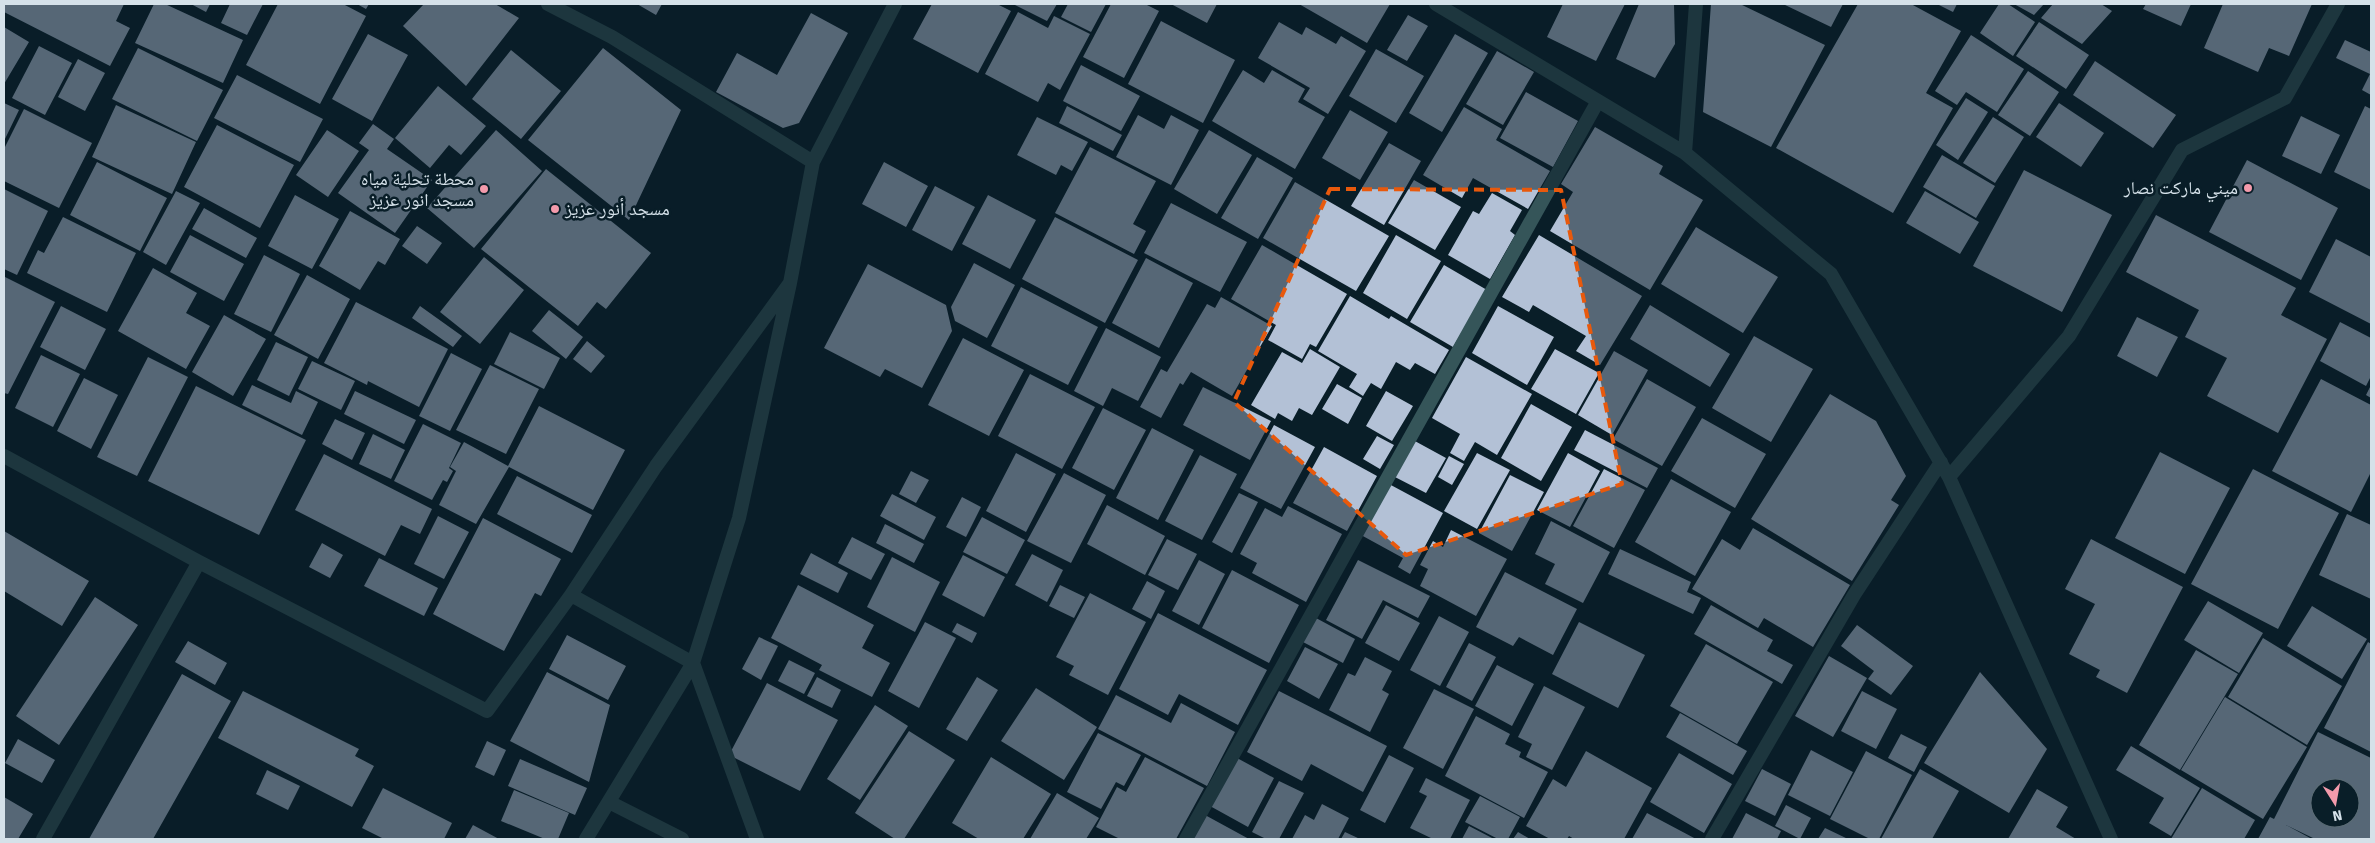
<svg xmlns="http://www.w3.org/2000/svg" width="2375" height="843" viewBox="0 0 2375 843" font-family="'Fira Sans','Noto Naskh Arabic',sans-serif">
	<rect width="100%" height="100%" fill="#091e28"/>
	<path fill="#b3c1d6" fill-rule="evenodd" d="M4,4H124L116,21L130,28L110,66L4,12Z
		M154,4H165L243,40L223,83L135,43Z
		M191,4H210L206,12Z
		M230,4H263L247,35L221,23Z
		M278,4H343L366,16L320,104L246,65Z
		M357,4H369L366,9Z
		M424,4H495L519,18L466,86L403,26Z
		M637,4H662L656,15Z
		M932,4H997L1011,11L978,73L913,39Z
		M1013,4H1057L1047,21Z
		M1068,4H1106L1091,32L1061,17Z
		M1111,4H1145L1159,11L1124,78L1083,57Z
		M1171,4H1217L1207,23Z
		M1299,4H1390L1367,43Z
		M1563,4H1625L1596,61L1547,37Z
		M1639,4H1674L1675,44L1655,78L1616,59Z
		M1711,4H1740L1825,45L1771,147L1703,112Z
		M1783,4H1843L1831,27Z
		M1858,4H1911L1961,31L1926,93L1953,108L1893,213L1776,148Z
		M1937,4H1957L1953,12Z
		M1999,4H2008L2035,22L2013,56L1980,33Z
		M2014,4H2044L2034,15Z
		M2053,4H2101L2112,11L2082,44L2041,18Z
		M2146,4H2191L2181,26L2143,9Z
		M2223,4H2312L2289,56L2269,48L2258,72L2204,48Z
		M1018,12L1048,28L1054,16L1090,34L1060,90L1048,83L1038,102L985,74Z
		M811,13L848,33L799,123L783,128L716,92L737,53L777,75Z
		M1408,15L1428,26L1407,61L1387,50Z
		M1161,21L1235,60L1203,123L1128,84Z
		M1279,22L1302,35L1306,27L1336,44L1341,36L1366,51L1328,114L1303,99L1310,88L1258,58Z
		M2039,22L2089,55L2066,89L2016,56Z
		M4,27L29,42L4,84Z
		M368,34L408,55L372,121L332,99Z
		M1455,34L1488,53L1442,132L1409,113Z
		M1971,35L2024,69L1997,112L1966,92L1957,105L1935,91Z
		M2345,40L2371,52V95L2362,90L2370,74L2336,58Z
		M39,46L72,63L45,115L12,98Z
		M138,48L223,90L197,141L112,99Z
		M603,48L681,110L629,220L528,140Z
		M1376,49L1424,76L1396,123L1349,96Z
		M511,50L561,91L521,139L472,99Z
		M1497,51L1534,72L1503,125L1466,104Z
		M78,59L105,73L85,111L58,97Z
		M2095,61L2176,115L2153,148L2073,95Z
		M1081,65L1140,96L1121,131L1063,101Z
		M1243,70L1264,83L1272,70L1305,89L1298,102L1325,117L1295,169L1212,121Z
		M2028,71L2059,92L2030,136L1998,115Z
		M237,75L323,119L300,162L214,118Z
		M438,86L486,126L461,155L449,145L430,168L395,138Z
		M1526,92L1578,121L1553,167L1500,138Z
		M1966,98L1988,112L1958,160L1936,145Z
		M4,103L19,110L4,141Z
		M2059,103L2104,133L2081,167L2036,137Z
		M116,105L196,142L172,194L92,157Z
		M1067,106L1122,135L1113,151L1059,123Z
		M2365,106L2371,109V190L2334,172Z
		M1464,107L1502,129L1496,140L1550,171L1528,209L1473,178L1462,198L1423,175Z
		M24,109L92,143L59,208L4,181V149Z
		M1350,110L1388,132L1360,180L1322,158Z
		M1138,115L1164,129L1171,115L1199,130L1171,185L1116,157Z
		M2301,116L2340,135L2321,174L2282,156Z
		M1037,117L1088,142L1072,171L1061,165L1056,175L1017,155Z
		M1993,117L2024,137L1995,183L1963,163Z
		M373,124L394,139L387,149L432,180L395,233L338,193L369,150L359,143Z
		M217,125L294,165L260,228L184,187Z
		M1595,127L1663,166L1659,174L1703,200L1650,290L1550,231L1573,192L1561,184Z
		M327,130L359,151L328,197L296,175Z
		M496,130L542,171L474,248L427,208Z
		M1209,130L1252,155L1217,214L1174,189Z
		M1389,143L1421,161L1384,225L1351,206Z
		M1090,147L1156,181L1133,224L1146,231L1134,254L1055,213Z
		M1942,155L1995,186L1976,218L1923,187Z
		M1257,157L1293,178L1258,239L1221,218Z
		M2247,160L2338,208L2301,280L2209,232Z
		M97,162L167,198L140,251L70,215Z
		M884,162L928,186L906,227L862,204Z
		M546,169L651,253L606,309L597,302L578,326L481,249Z
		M2024,170L2112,215L2062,312L1973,266Z
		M1414,180L1461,207L1435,250L1388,223Z
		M1295,182L1389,236L1356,291L1263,238Z
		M935,186L975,207L952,251L912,230Z
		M4,189L48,211L17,275L4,269Z
		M176,191L200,203L166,265L143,252Z
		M1925,191L1979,222L1960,254L1906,223Z
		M1492,193L1522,210L1510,231L1515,235L1490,279L1448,255L1473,211L1479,214Z
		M295,195L339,219L312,269L268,246Z
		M988,195L1036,220L1010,269L962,244Z
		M1171,203L1247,242L1220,292L1144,253Z
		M204,208L257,238L246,258L192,229Z
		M350,211L400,239L385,265L378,261L360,290L319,266Z
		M2156,215L2296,288L2281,315L2327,339L2278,433L2207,396L2227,358L2185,337L2199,310L2126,272Z
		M63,217L136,253L107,312L27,273L38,250L44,253Z
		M1055,217L1138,260L1105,323L1022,279Z
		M417,226L442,243L427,264L402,246Z
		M1696,227L1778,277L1743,333L1661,284Z
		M190,235L244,264L224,301L170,272Z
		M1396,235L1441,261L1407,319L1363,293Z
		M1539,235L1642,296L1600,365L1576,351L1586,336L1533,305L1529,312L1502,297Z
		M2336,239L2371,257V324L2309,292Z
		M1262,245L1347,294L1316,347L1310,344L1302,359L1268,340L1276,325L1231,299Z
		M264,255L300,274L271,332L234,314Z
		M484,257L524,290L480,344L440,312Z
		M1146,258L1193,283L1159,348L1112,323Z
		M974,263L1015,285L987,338L955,321L951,307Z
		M868,264L946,305L952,331L922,388L885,369L880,377L824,348Z
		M1444,265L1487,290L1453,347L1410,322Z
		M153,268L197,293L186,313L210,326L186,369L118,331Z
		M307,275L350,299L318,359L274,335Z
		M5,277L55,302L8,394L4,393Z
		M1021,287L1098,327L1068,385L991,346Z
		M1350,296L1389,319L1391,316L1449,350L1435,374L1415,363L1410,370L1396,362L1381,389L1371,383L1363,396L1349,387L1357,374L1318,351Z
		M1221,297L1272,326L1232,396L1191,372L1183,385L1180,383L1161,418L1140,407L1161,369L1167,372L1207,304L1215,308Z
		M356,302L448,349L419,407L368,381L367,385L324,363Z
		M1650,305L1730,354L1710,387L1630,339Z
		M61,306L106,329L85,370L40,347Z
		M420,306L462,336L453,347L412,318Z
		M1498,306L1554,337L1527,385L1472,353Z
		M549,310L583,337L566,359L532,331Z
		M224,315L266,339L233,396L192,372Z
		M2137,317L2178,337L2157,377L2117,356Z
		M2340,322L2371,338V376L2366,386L2320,361Z
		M1106,328L1161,357L1138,401L1112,388L1103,406L1074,391Z
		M510,332L560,358L544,389L494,364Z
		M1754,336L1813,369L1771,442L1712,408Z
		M963,338L1024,370L989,436L928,405Z
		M587,341L605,356L591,373L573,359Z
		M276,342L308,357L289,396L257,380Z
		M1310,349L1340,367L1312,415L1299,408L1292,421L1278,413L1275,419L1251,405L1282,352L1302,363Z
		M1555,349L1599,373L1576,414L1531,389Z
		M1614,351L1648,370L1612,435L1578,415Z
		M451,353L482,369L450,431L419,416Z
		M41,355L80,374L53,427L15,408Z
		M148,357L188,377L137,476L97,457Z
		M1466,357L1532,394L1497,455L1475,442L1464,461L1450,453L1460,434L1432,418Z
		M312,361L355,381L341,410L298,389Z
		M490,365L539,389L506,454L456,430Z
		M1030,374L1095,407L1062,469L998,436Z
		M84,378L118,395L91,449L57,431Z
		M1647,379L1696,407L1662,466L1613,439Z
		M2321,379L2371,405V472L2351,512L2272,471Z
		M1337,384L1362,398L1348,424L1322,409Z
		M252,385L291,403L296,391L318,402L302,435L242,405Z
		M2371,385V398L2366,395Z
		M196,386L306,440L259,535L148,481Z
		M1203,387L1271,421L1250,460L1183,425Z
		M355,391L416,420L404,444L344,414Z
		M1386,391L1413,406L1392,441L1366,426Z
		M1830,394L1876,421L1906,476L1891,500L1899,505L1852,581L1751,519Z
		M1531,404L1572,427L1541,481L1501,458Z
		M539,406L625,450L593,510L509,467L476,524L439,505L456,471L450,467L464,442L508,466Z
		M1103,408L1146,430L1114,490L1072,468Z
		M1702,418L1766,454L1735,508L1671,471Z
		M335,419L365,433L352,460L322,444Z
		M423,424L461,443L449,468L453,471L447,482L443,480L432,500L394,481Z
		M1274,425L1315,447L1281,509L1240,488Z
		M1152,428L1194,450L1158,520L1116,498Z
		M1585,430L1658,468L1647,488L1574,450Z
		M373,434L405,450L391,479L359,464Z
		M1377,436L1394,445L1380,469L1363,459Z
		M1413,440L1446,458L1426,493L1393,476Z
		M1324,447L1377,476L1347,531L1293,503Z
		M2160,452L2230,488L2185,574L2115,538Z
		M1016,453L1056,474L1026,532L986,511Z
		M1477,453L1510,470L1477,529L1444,511Z
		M1568,453L1600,471L1570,527L1537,510Z
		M324,454L432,509L420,534L401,525L385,556L295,510Z
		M1200,455L1237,474L1202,540L1165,521Z
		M1449,456L1464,464L1452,485L1438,477Z
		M1604,469L1645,490L1614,548L1573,526Z
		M2253,469L2339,513L2278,629L2191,584Z
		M911,471L929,480L916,503L899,494Z
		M1064,473L1106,495L1071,563L1027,541Z
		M1510,475L1544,492L1512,551L1479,533Z
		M517,476L592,515L572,553L497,514Z
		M1671,479L1731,512L1695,576L1635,542Z
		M1389,484L1443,513L1410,574L1398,567L1403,558L1361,535Z
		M1239,493L1258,502L1232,553L1212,542Z
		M892,494L936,517L924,540L880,516Z
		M962,497L981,507L966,537L946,527Z
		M1107,505L1165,536L1145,575L1087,544Z
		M1288,506L1342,534L1306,602L1252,573L1257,563L1240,554L1265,508L1282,517Z
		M2347,514L2371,525V599L2319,575Z
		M438,516L469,532L444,579L414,564Z
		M982,517L1025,540L1007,574L963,552Z
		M483,518L561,559L541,596L535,593L504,651L433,614Z
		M1551,521L1610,552L1583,603L1545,584L1555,564L1535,554Z
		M885,524L924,544L914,563L876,543Z
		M1753,528L1850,585L1813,647L1764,618L1758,628L1692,589L1722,539L1740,550Z
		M1451,530L1507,559L1476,616L1420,586L1428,569L1420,565L1433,541L1443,547Z
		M4,531L89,581L62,626L4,591Z
		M852,537L885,554L871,580L838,563Z
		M1167,539L1197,554L1178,590L1148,575Z
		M2091,539L2183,587L2127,693L2096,677L2100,670L2069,654L2095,604L2065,589Z
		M322,543L343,555L330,578L309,567Z
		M1620,549L1691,582L1687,592L1701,598L1693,614L1608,574Z
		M811,553L848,573L838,593L800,574Z
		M1032,554L1063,570L1047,602L1015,585Z
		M963,555L1005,577L984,617L942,595Z
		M892,557L940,582L915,632L867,607Z
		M379,558L438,588L424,616L364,586Z
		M1199,560L1225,574L1199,625L1172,611Z
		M1358,560L1430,596L1418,618L1383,600L1362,639L1326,620Z
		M1232,570L1299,605L1269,663L1202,628Z
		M1505,572L1577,609L1553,655L1519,637L1513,646L1476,627Z
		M1147,581L1165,591L1151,619L1132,609Z
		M798,585L874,625L862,648L890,663L872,697L819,670L822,665L771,638Z
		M1060,585L1085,597L1074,618L1049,606Z
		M1090,593L1146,622L1108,695L1069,675L1074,666L1056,657Z
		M95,597L138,625L59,745L16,716Z
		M2208,601L2263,633L2239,673L2184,640Z
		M1386,605L1420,623L1399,661L1365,643Z
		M1711,605L1773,640L1767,651L1793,665L1782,684L1694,634Z
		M2312,606L2367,639L2342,679L2287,646Z
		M1158,613L1267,670L1238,725L1179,694L1168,715L1119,689Z
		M1439,616L1469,632L1440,686L1410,670Z
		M1316,618L1355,639L1343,663L1303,642Z
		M925,622L956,638L919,708L888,691Z
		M1579,622L1645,655L1618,708L1552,674Z
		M957,623L977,633L972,643L952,632Z
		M1857,625L1913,666L1891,695L1868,679L1874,671L1841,646Z
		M567,635L626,666L608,700L549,669Z
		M759,637L778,646L761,680L742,669Z
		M2263,638L2342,686L2307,745L2228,697Z
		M188,641L227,663L215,685L175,662Z
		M2368,642L2371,644V752L2324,728Z
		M1469,643L1496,657L1472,701L1446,687Z
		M1706,644L1773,682L1737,744L1670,706Z
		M1305,647L1338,664L1319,699L1287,681Z
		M2196,650L2238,674L2180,770L2139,745Z
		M1829,656L1867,678L1833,737L1795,716Z
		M1365,657L1392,671L1382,690L1389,694L1370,732L1329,710L1348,673L1355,676Z
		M789,660L815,673L804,694L778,681Z
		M1497,665L1534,684L1512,726L1475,706Z
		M547,672L610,705L589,782L510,741Z
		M1980,672L2047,749L2009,813L1924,763Z
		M182,674L231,701L153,839H89Z
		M817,677L841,690L832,708L807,696Z
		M977,677L998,690L967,741L946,729Z
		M767,683L838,720L800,791L729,755Z
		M1544,686L1585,707L1552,770L1526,757L1532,744L1518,737Z
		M1036,688L1097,727L1064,780L1001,741Z
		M1434,689L1474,709L1443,769L1403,748Z
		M243,691L359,749L355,756L374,766L352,807L218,738Z
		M1279,691L1387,746L1363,792L1311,764L1302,781L1247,752Z
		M1862,691L1897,709L1876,749L1841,731Z
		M1116,695L1171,723L1181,703L1235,732L1207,786L1098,729Z
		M2225,697L2307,747L2263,819L2181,770Z
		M875,705L908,726L860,800L827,779Z
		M1680,713L1747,751L1733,775L1666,737Z
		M1476,716L1510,734L1505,744L1521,752L1519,757L1548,772L1524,818L1445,776Z
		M909,731L955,760L904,839H895L855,813Z
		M2318,732L2371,758V839H2315L2286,825L2312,839H2258L2270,817L2274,819ZM2320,788H2350V818H2320Z
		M1098,733L1141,755L1124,786L1116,782L1101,809L1067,792Z
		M1901,734L1927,747L1914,772L1888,758Z
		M18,739L55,760L42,783L5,763Z
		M487,741L506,750L494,776L475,767Z
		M2131,746L2200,788L2171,836L2149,823L2164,798L2116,770Z
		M1811,750L1853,772L1830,816L1788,795Z
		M1586,751L1652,788L1624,839H1574L1569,836L1567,839H1550L1526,826L1553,779L1566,787Z
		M1866,751L1912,775L1879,839H1870L1830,819Z
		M1679,753L1732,784L1704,833L1650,802Z
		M1389,755L1414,768L1385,823L1360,810Z
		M991,757L1051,794L1023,839H979L952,823Z
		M1145,757L1204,788L1176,839H1120L1096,827L1117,787L1126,792Z
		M1237,758L1274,778L1248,827L1210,806Z
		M520,759L587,788L575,815L508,786Z
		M1762,769L1791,784L1775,816L1745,801Z
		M1920,769L1959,791L1932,839H1881Z
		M267,770L300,786L288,810L256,794Z
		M1426,778L1470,800L1450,839H1433L1410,828L1427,796L1419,792Z
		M1279,781L1304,793L1279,839H1266L1252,832Z
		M383,788L452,823L444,839H384L362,828Z
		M2202,788L2255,820L2244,839H2171Z
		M2037,789L2068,807L2056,827L2076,839H2008Z
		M514,790L569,813L558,839H545L501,821Z
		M1057,793L1099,818L1086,839H1030Z
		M1480,796L1520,817L1508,839H1498L1465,822Z
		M4,797L33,814L18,839H4Z
		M1322,804L1349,818L1338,839H1292L1305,815L1314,820Z
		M1786,805L1811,818L1800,839L1775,826Z
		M1647,813L1696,839H1632Z
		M1746,813L1781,831L1777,839H1732Z
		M1205,815L1249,839H1192Z
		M473,825L499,839H465Z
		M1469,826L1494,839H1462Z
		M1825,828L1848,839H1818Z
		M1345,832L1360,839H1341Z
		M1518,832L1530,839H1513Z"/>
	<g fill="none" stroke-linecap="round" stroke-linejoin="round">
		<path stroke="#355559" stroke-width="14" d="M548,4L612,37L813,162
			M1436,4L1685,153L1831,274L1949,477L2111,839
			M1685,153L1696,4
			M4,456L199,562L487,711L571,595L656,466L790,283
			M1949,477L2069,336L2182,150L2285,98L2338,4
			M571,595L693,663L586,839
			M609,802L682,839
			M43,839L199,562
			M757,839L693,663L739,518L790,283L813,162L895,4
			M1186,839L1598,101
			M1712,839L1854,595L1941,462"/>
	</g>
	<path d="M0 0H2375V843H0ZM1330,189L1561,190L1622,484L1406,555L1234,402Z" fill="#091e28" fill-opacity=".55" fill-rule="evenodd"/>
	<path fill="none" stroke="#e8590c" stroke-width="4" stroke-dasharray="10 6" stroke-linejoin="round" d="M1330,189L1561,190L1622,484L1406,555L1234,402Z"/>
	<g fill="#f39aab" stroke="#091e28" stroke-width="2">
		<circle cx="2248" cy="188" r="5"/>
		<circle cx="484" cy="189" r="5"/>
		<circle cx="555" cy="209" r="5"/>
	</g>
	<g text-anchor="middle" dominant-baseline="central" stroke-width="5" stroke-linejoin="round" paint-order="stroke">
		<g font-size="18" fill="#d5e1e9" stroke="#091e28" text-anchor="end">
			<text x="474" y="179">محطة تحلية مياه<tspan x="474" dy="21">مسجد انور عزيز</tspan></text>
			<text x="2238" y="188">ميني ماركت نصار</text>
			<text x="565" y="209" text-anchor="start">مسجد أنور عزيز</text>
		</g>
	</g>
	<rect width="2375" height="843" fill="none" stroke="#d5e1e9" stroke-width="10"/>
	<g transform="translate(2335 803) rotate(169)"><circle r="24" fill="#091e28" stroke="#5b6c75"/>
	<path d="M0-4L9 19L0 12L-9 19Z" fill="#f39aab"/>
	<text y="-8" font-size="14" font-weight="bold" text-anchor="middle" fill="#d5e1e9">N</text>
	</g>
</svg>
